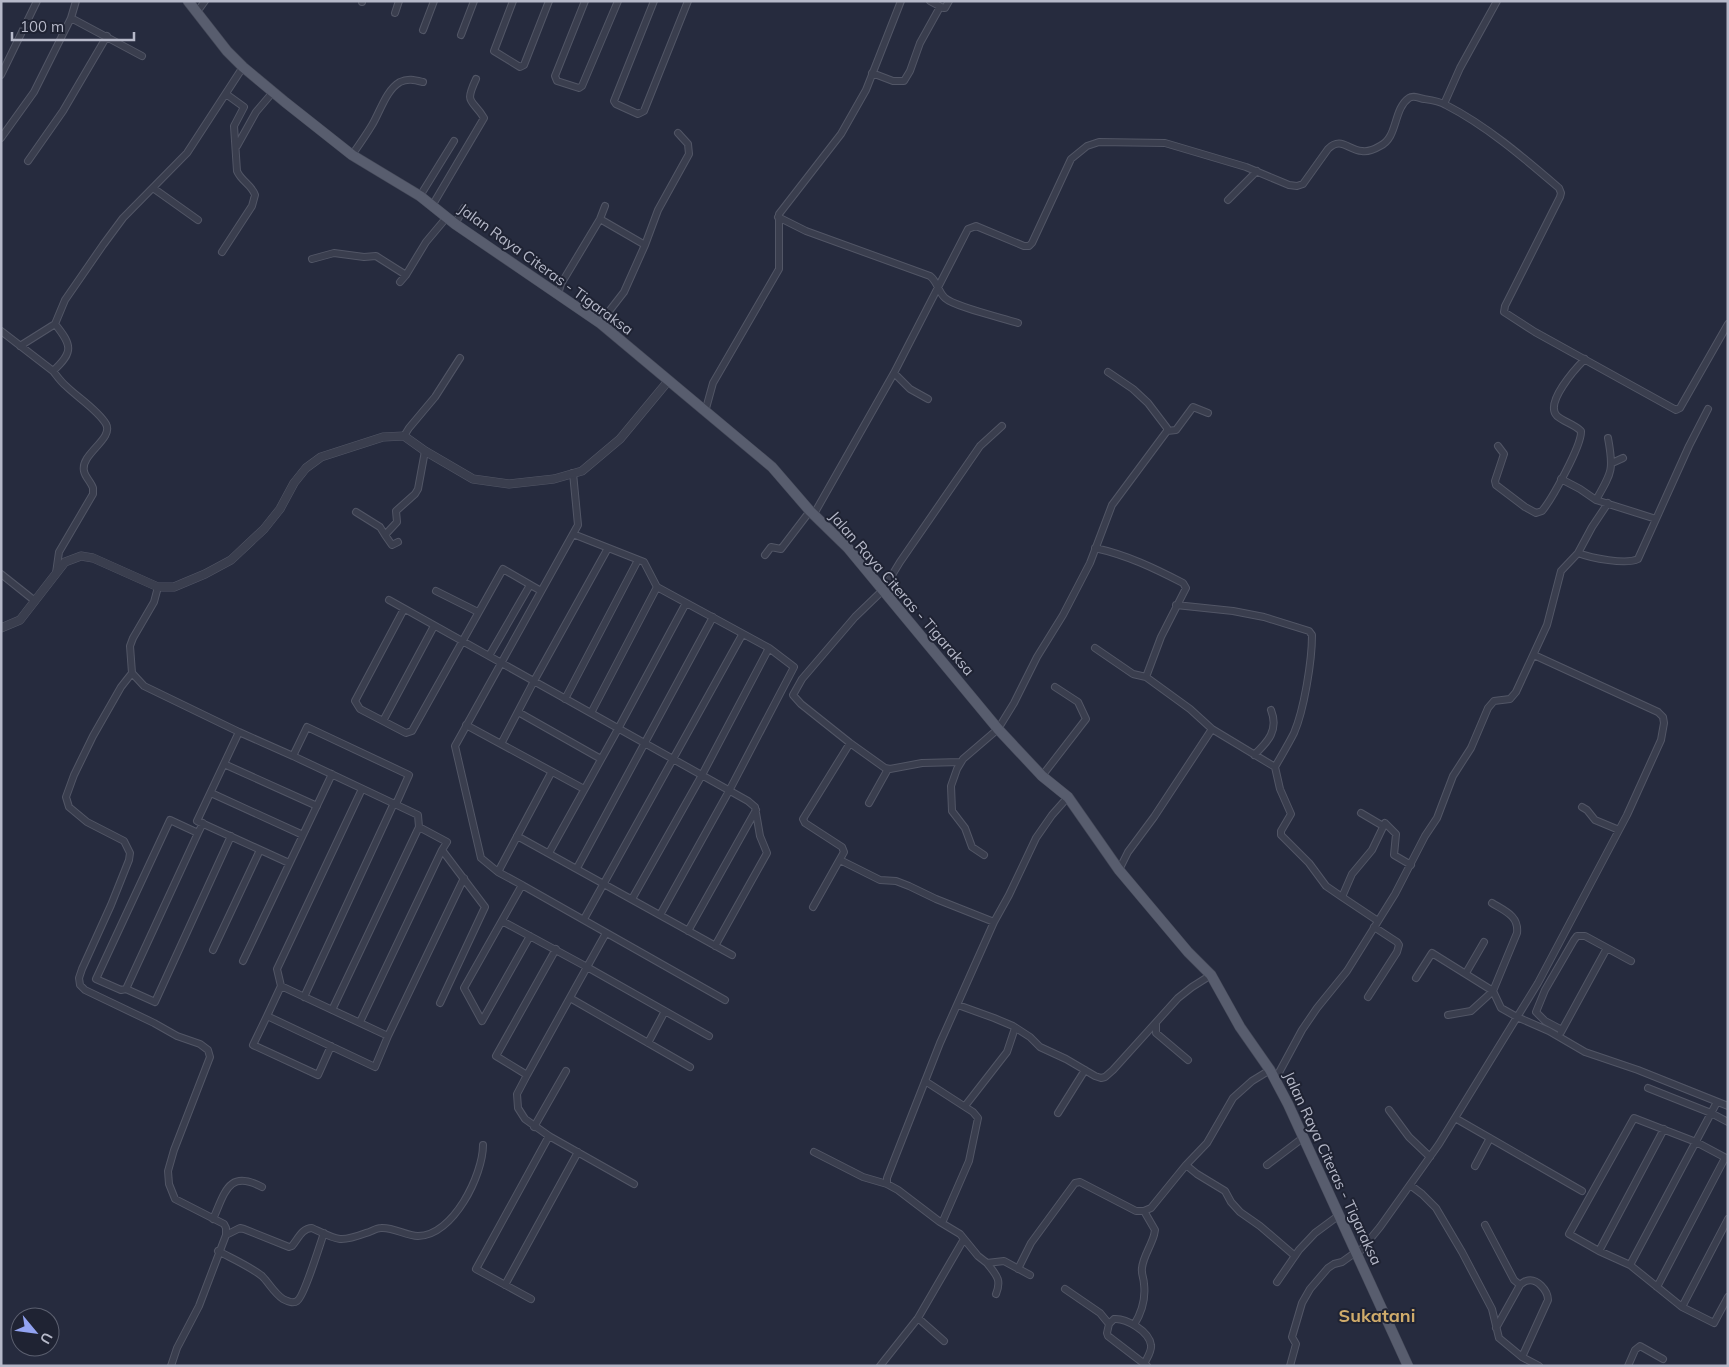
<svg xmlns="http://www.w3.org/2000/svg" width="1729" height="1367" viewBox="0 0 1729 1367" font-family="Mulish,sans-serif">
	<rect width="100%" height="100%" fill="#262b3e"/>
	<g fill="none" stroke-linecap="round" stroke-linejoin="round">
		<defs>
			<path id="minor" d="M76,1L71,18L142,56
				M513,1L494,51L520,67L524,65L549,1
				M585,1L555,76L557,81L579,88L582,86L618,1
				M654,1L614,101L616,104L638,114L644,111L688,1
				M930,1L943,8H945L949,1
				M362,2V1
				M197,12L205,1
				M395,13L399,1
				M423,30L434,1
				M461,35L474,1
				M872,73L893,81H904L910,71L920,43L940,7
				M1,75L37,1
				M1444,104L1460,68L1497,1
				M1,138L34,92L71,18
				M237,146L256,112L273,92
				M352,155C359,145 366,135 372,125C380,112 386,90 400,82C408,78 415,80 423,82
				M28,161L63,111L107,36
				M153,188L198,220
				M420,196L454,141
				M1228,200L1257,171
				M432,206L484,118C472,98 464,105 476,79
				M778,217L806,231L930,276C938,282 938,292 945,298C955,307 1003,318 1018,323
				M600,219L645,245
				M455,224L464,208
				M222,252L252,206L255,195C252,185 241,181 237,171L234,126L244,107L226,94
				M312,259L334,253L364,257L376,256L406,275
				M400,282L406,275L426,242L447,217
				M558,294L561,284L600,219L605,206
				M600,323L624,292L645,245L658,210L689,154L688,144L678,133
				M1,331L53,371C74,352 72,345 55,324
				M20,346L55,324L65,300L103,245L123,218L187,153L243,67
				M53,371C57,376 61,382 66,386C77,397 98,410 106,424C114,439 80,454 84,471C85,477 91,482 93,488V494L59,552L56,573
				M894,373L910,389L928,399
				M705,412L713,383L779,269V214L841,134L866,90L901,1
				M1167,431L1176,430L1193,407L1208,413
				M404,436L409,428L435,397L460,358
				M1498,446L1504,454L1495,481L1496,485L1525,507L1536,513L1542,511C1552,499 1582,445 1581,431C1574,424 1564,422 1557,416C1544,403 1576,368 1585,359
				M1612,463L1623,458
				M1561,479L1580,489L1596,500L1656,519
				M1596,500C1612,472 1614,470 1608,438
				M356,512L380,527L385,535L397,522L396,511L415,494L418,489L425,451
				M814,514L894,373L968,229L976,226L1024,246H1029L1032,243L1071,159L1087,146L1099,142L1165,143L1246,167L1289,185L1297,186L1303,184L1328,149C1341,136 1348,150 1362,151C1368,152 1375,149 1380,146C1398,138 1393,109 1409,98C1413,95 1419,98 1424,99C1431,100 1439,101 1446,105C1487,126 1524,158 1559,188L1561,193L1560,197L1505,306L1504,312L1535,332L1676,410L1680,408L1728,324
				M573,534L644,562L657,587L591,713
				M385,535L392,545L398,542
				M1095,548C1127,555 1154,568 1183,583L1186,588L1161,637L1146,677
				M1578,553C1591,558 1626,565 1638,559L1689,446L1708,409
				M765,555L771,547L781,549L810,511
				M1,574L35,601
				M158,587L154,602L133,638L130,646L132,673L144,686L239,732L293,756L418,815L419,827L332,1010
				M657,587L769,648L794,667L729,791L660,915
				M436,591L478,612
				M389,600L748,801L755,807L760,836L767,853L715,946
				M1176,605L1233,611L1264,617L1309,631L1312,635C1312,661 1304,710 1294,733C1288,745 1281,756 1275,767
				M404,609L355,701L360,709L406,733L412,731L503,569L541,591
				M1095,648L1133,674L1146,677L1190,709L1212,729L1275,767L1280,789L1291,814L1281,831V835L1309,863L1326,886L1342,897
				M489,656L530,585
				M132,673L121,687L93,736L74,775L66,797L69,807L87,822L124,841L130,853L129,860L111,905L82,969L79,978L80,985L85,990L154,1023L177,1036L200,1044L208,1050L210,1057L174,1150L168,1171L169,1184L175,1199L224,1224L226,1228V1235L199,1306L177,1348L171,1366
				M565,699L638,560
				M518,712L601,759
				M383,721L434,626
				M466,725L584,789
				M239,732L197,821L289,863
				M501,744L534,681L608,548
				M1254,755C1268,742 1279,730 1271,710
				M293,756L307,727L409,775L396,804
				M961,762L922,763L890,769L885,768L850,743L801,704L793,695L802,679L855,617L883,590L900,562L980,446L1002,426
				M224,764L317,806
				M551,773L498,872L481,858L455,746L578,525L573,473
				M1042,776L1086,719L1078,702L1055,687
				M211,793L303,835
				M869,803L888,769
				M1582,807L1587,810L1595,820L1619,830
				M1361,813L1383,826
				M203,823L198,833L170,820L96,979L121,990L126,989L155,1002L231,836
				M419,827L447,842L442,850L485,907L440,1003
				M517,836L732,955
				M549,853L618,729L686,603
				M984,855L972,847L965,828L952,811L951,786L957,769L963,759L998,729L1014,703L1037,657L1063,615L1090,563L1112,505L1167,431V428L1148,403L1133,389L1108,372
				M840,860L880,880L896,881L909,886L936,899L994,922
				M577,868L713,617
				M1119,870L1128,852L1154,817L1212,729
				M498,872L522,885L464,988L482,1021L530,936
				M522,885L725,1000
				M632,899L702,775L769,648
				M813,907L844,852L842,847L805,823L803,819L850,743
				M584,919L742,635
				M502,921L587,967L527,1075L496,1056L556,949
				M1378,921L1342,897L1352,874L1372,850L1385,823L1396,834L1394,855L1411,865
				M688,931L756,810
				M606,933L587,967L709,1036
				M213,950L260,850
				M243,961L332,774
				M1466,973L1484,942
				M1416,978L1432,953L1493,991L1501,1008L1517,1017L1549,1031L1585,1052L1638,1070L1728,1106
				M281,986L277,969L362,789
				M126,989L198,833
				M304,997L394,803
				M1368,997L1397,952L1399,945L1397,942L1374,927
				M570,998L690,1067
				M958,1005L994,1018L1013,1026L1030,1037L1040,1047L1066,1059L1095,1076L1101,1078L1105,1077L1113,1070L1178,998L1192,987L1211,975
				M1448,1015L1471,1011L1493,991L1517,933C1519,916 1505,911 1492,903
				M267,1016L253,1045L318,1075L331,1046
				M360,1022L442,850
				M1156,1024V1033L1188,1060
				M1562,1030L1545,1021L1536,1012L1545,990L1574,940L1577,936H1585L1631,961
				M1561,1032L1607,948
				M388,1036L281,986L267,1016L375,1067L388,1036L464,878
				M648,1043L665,1011
				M527,1075L517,1094L518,1108L525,1119L549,1136L634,1184
				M1275,1080L1302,1030L1317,1008L1347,971L1395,894L1425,836L1437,818L1453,776L1471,748L1488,708L1494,701L1510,699L1516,692L1547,625L1561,571L1578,553L1592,527L1608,503
				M925,1081L973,1112L978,1118L969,1161L942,1223
				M1648,1088L1711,1113L1728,1122
				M965,1106L1007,1052L1015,1028
				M1389,1110L1409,1137L1430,1157
				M1058,1113L1085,1070
				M1455,1118L1582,1191
				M534,1127L566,1071
				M814,1152L863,1177L887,1184L898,1190L940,1222L960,1234L978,1256L987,1263L1004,1261L1030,1275
				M1728,1159L1696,1142L1634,1118L1569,1234L1599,1251L1630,1265L1682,1307L1714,1323L1728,1297
				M1186,1165L1197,1174L1225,1191L1231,1202L1240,1212L1260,1226L1295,1256
				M1267,1165L1304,1137
				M1475,1166L1490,1138
				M887,1184V1178L940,1043L994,922L1009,895L1036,838L1052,815L1068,797
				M1410,1185L1422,1194L1436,1208L1462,1252L1492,1309L1499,1338L1522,1357L1539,1366
				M213,1219C225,1193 228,1169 262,1187
				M1485,1225L1514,1280L1520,1285
				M226,1235L240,1228L244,1229L289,1247L292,1246C298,1239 302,1228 312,1228C337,1240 339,1243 366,1233C371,1232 376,1228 381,1228C394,1227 406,1236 418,1236C453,1236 483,1175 483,1145
				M218,1251C233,1259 249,1266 262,1276C269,1283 274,1293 283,1299C287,1301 293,1304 297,1301C304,1297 320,1244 324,1233
				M1599,1251L1664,1129
				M1357,1255L1380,1227L1439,1144L1538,983L1627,815L1661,740L1664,723L1663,717L1658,712L1534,655
				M987,1263C996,1275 1002,1279 996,1294
				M1630,1265L1717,1102
				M1018,1269L1031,1243L1075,1183L1080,1182L1136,1211H1144L1151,1208L1186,1165L1207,1143L1233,1098L1252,1081L1270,1070
				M1277,1282L1299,1250L1315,1233L1338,1216
				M505,1285L578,1152
				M1657,1287L1725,1158
				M1065,1289L1100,1313L1109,1324L1107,1333L1108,1336L1147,1366
				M531,1299L476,1269L549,1136
				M1682,1307L1728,1219
				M918,1318L944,1341
				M1109,1324L1114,1319C1126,1318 1149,1331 1151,1345C1152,1351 1147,1358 1144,1364
				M1134,1325C1142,1312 1146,1300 1144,1284C1144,1278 1141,1274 1142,1268C1143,1257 1151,1246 1154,1235L1155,1230L1144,1211
				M1496,1328L1520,1285C1521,1284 1525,1281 1526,1281C1537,1277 1548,1291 1548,1300L1522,1357
				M880,1366L918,1318L964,1239
				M1290,1366L1296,1344L1292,1337L1302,1303L1310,1289L1328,1268L1334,1264L1342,1262L1356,1252
				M1628,1366L1635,1350L1640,1346L1663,1359"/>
			<path id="tertiary" d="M1,628L20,620L65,562L81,556L93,558L158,587H174L205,574L231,560L264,529L280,509L294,483L306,468L321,457L383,437L404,436L425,451L473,479L509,484L554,479L582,471L620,439L669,380"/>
			<path id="primary" d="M188,1L227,51L243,67L285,102L352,155L420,196L455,224L600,323L772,467L810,511L848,548L998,729L1042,776L1068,797L1119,870L1188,952L1211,975L1240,1027L1270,1070L1288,1104L1408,1366"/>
		</defs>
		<use href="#minor" stroke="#525666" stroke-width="8"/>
		<use href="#tertiary" stroke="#525666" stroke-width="9"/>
		<use href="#primary" stroke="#434757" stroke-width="11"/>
		<use href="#minor" stroke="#3a3e4e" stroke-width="6"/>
		<use href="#tertiary" stroke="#3a3e4e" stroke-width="8"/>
		<use href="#primary" stroke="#585d6e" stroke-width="10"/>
	</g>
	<g text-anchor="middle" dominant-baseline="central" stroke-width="4" stroke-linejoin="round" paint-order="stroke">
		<g font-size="15" fill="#b6b9c9" stroke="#1f2333">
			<text transform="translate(546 269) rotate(36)">Jalan Raya Citeras - Tigaraksa</text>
			<text transform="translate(902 593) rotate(49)">Jalan Raya Citeras - Tigaraksa</text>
			<text transform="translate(1333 1168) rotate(65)">Jalan Raya Citeras - Tigaraksa</text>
		</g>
		<g font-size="18" font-weight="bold" fill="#cfab6b" stroke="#1f2333">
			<text x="1377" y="1315">Sukatani</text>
		</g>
	</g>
	<rect width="1729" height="1367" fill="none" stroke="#b6b9c9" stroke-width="5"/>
	<g transform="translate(35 1332) rotate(119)"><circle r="24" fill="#1f2333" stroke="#5b5f6f"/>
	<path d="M0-4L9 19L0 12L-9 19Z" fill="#92a3f2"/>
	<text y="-8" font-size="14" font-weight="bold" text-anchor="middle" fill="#b6b9c9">U</text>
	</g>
	<path d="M12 32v8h122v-8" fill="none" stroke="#b6b9c9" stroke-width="2.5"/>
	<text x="20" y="32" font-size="15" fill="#b6b9c9" stroke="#1f2333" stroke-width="4" paint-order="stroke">100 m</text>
</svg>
